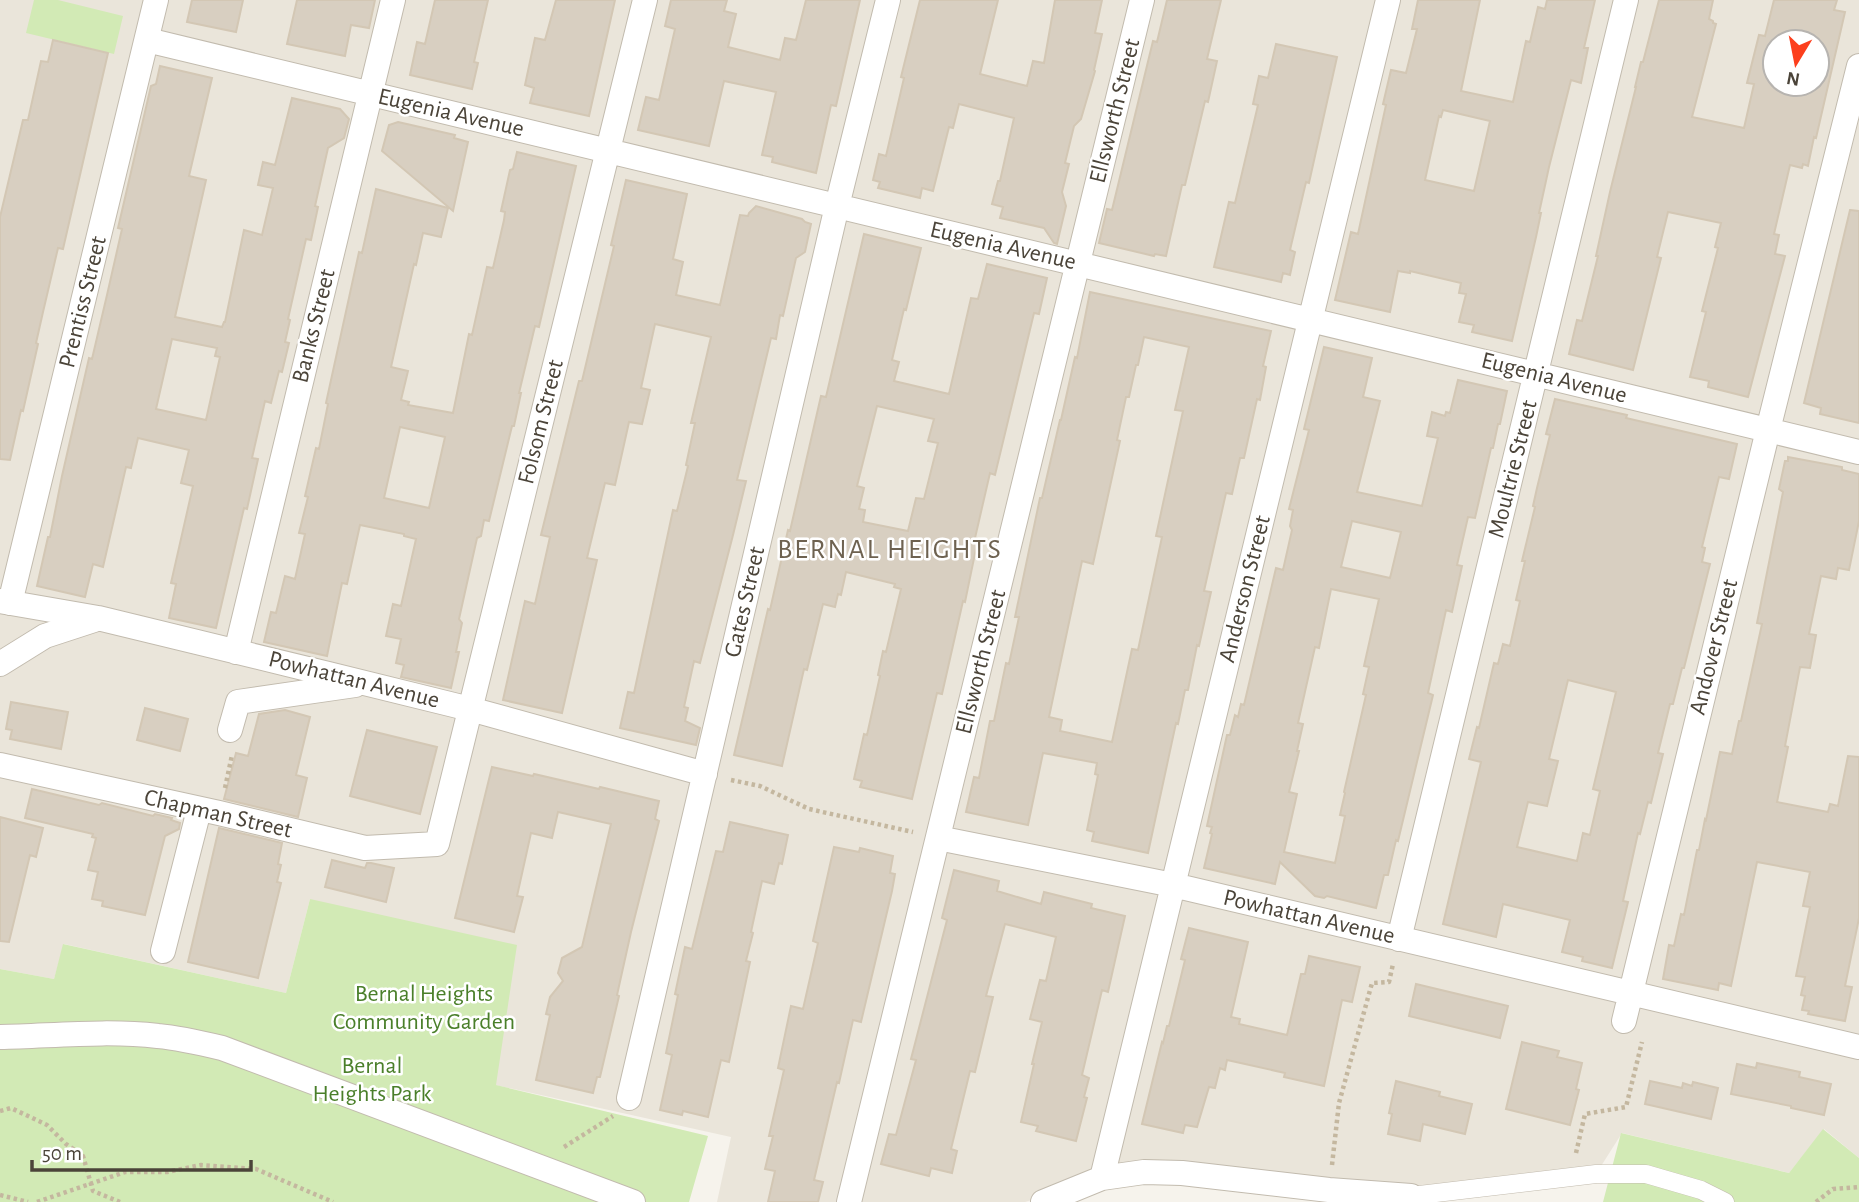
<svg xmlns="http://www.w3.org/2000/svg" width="1859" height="1202" viewBox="0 0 1859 1202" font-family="'Alegreya Sans',sans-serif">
	<rect width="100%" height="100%" fill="#f6f3ec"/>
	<path fill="#eae5da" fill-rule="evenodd" d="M0,0H1859V1158L1824,1129L1789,1173L1622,1133L1596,1174L1411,1196L1102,1178L1025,1202H717L731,1137L495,1085L310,899L286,993L64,944L54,979L0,969ZM1775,42H1817V84H1775Z"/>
	<path fill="#d2eab5" d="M34,0H58L123,16L114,54L26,33Z
		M310,899L517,945L496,1085L708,1136L689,1202H0V969L54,979L63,944L286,993Z
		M1823,1129L1859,1158V1202H1603L1621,1133L1789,1173Z"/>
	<path fill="#d8cfc1" stroke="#d3c7b4" stroke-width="2" fill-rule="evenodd" d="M192,0H243L236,32L187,22Z
		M297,0H375L369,28L351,25L345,56L287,44Z
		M435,0H488L474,62L478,63L472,89L410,75L417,42L425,44Z
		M556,0H615L589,116L530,103L534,88L525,85L535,38L545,40Z
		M671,0H727L724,11L736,14L728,47L780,60L785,38L796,40L806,0H860L836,106L831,105L816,173L772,162L773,157L762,155L776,92L724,81L709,146L638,130L646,97L659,100L675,29L665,26Z
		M920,0H998L980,74L1027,86L1033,61L1044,63L1055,0H1102L1095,33L1102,34L1094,70L1095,71L1081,119L1074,126L1065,163L1069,164L1062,192L1066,206L1057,244L1054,243L1044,228L1000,218L1003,207L992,204L998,181H1000L1014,118L959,104L953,128L949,127L933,191L922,188L920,198L878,188L880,182L873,180L879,154L886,156L904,78L901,77Z
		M1167,0H1221L1207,59L1217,61L1208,102L1205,101L1185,185H1182L1166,256L1155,254L1154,256L1099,243L1107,209L1112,210L1153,41L1157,42Z
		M1418,0H1480L1461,91L1513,102L1526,41L1530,42L1538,7L1545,9L1547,0H1595L1584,48H1588L1581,83L1571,80L1549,167L1539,213H1541L1536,237L1512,341L1472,332L1474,325L1459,322L1466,294L1459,293L1461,283L1410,271V273L1398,271L1390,312L1335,300L1351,232L1358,234L1386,105L1383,104L1391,70L1406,73L1417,29H1412ZM1443,110L1490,121L1474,191L1425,180L1439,116L1441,117Z
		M1659,0H1713L1709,19L1713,21V23L1716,24L1692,117L1744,128L1754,84L1747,83L1759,35L1765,36L1774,0H1837L1834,10L1845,12L1816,138L1814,137L1808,166L1803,164L1802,168L1790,165L1774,234L1779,235L1775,254L1785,256L1748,397L1708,387L1709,381L1690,377L1706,312L1702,311L1718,248L1715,247L1721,223L1668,212L1657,257L1661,258L1633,370L1569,354L1577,320L1582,321L1598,256H1596L1610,192L1636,87H1635L1641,62H1643ZM1775,42H1817V84H1775Z
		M53,40L108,53L63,249L58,248L43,312L36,343L38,344L23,411L21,410L10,460L0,459V217L23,120H28L41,61L48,62Z
		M1276,44L1337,57L1309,183L1306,182L1290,250L1295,252L1290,275L1283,273L1281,282L1214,267L1229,202L1235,203L1258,105L1253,104L1259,76L1268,78Z
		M160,66L212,78L189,176L206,180L175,317L222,327L224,322H225L244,230L262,235L273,188L258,185L263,162L275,165L292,98L340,109L349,119L344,138L328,148L315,206L318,207L311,240L306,239L288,319L290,320L285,342L289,343L282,372L279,371L271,403L265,401L252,458L258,459L247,509L244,508L216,628L169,618L176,584L171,583L193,486L181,483L189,450L138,438L131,468L126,467L103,567L93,564L85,597L37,586L48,537H50L62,476L89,358L92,359L107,295L122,229L118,228L151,86L156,84ZM172,339L217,348L215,356L220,357L206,420L156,409Z
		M398,122L455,135L454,138L468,142L453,211L382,151L389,125Z
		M517,152L576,166L539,327L535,326L519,393H521L514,426H512L489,521L484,520L481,536L477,538L459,619L462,623L456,652H459L451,688L401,677L404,665L396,663L401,639L386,636L393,604L401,606L416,539L404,536V534L360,525L347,584L342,583L327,656L264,642L271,612L276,613L285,576L295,579L305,534L299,533L308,497L305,496L316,448L319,449L328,404L326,403L359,252L362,253L376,189L448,208L441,237L423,233L416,265L414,264L391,367L408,371L401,400L409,402L408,405L453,413L469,334L472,335L487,267L493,268L504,220L505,212L501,211L510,170L513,169ZM400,427L445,437L429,508L384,498Z
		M626,180L687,194L673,259L683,262L676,295L720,305L740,215L748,216L749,213L756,206L802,219L805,222L811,224L805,252L796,258L783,316L780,315L776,339L771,338L737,480L746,481L733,535L700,663L694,661L684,707L688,708L685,721L700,728L696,745L620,728L628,692L634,693L673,510L677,511L688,466L686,465L695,423H691L711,337L655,324L641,388L650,390L642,424L629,422L615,485L605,483L587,558L597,560L562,713L503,700L525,601L535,604L550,537L541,535L579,381H582L614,246L611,245Z
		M1850,210L1859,211V423L1820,414L1821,408L1804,403Z
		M864,234L921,248L906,310L904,309L892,360L899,362L894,381L949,394L971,298L978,299L987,264L1047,278L1039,314L1034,313L995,475L990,473L975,538L978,539L965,602L963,601L954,641L942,694L937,693L912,799L860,787L862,781L854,779L864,734L867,735L880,676L878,675L883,651L886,652L901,589L894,587L895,584L846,572L841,595L838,594L835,607L823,604L807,670L804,669L782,766L734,755L768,609L770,610L788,530L790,531L821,396L826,397ZM877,406L934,419L928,441L938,443L924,499L916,498L908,531L863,522L865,510L859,509L864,488L857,486Z
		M1090,292L1271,331L1263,366L1266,367L1260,400L1257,399L1244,458H1240L1232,494L1226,493L1204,591L1211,592L1199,646L1197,645L1188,690H1185L1178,724L1176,723L1148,853L1092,841L1094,832L1087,830L1098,775L1095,774L1097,763L1043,753L1028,825L966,812L974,777L979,778L990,721H994L1006,663L1009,664L1019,617H1015L1040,498H1042L1060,420H1061L1075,357L1077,358ZM1144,337L1189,347L1175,410L1183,411L1156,536L1162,537L1138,650L1132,649L1112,742L1060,731L1062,720L1049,717L1082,561L1093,564L1120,441L1117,440L1126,397H1129L1136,365H1138Z
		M1324,347L1372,358L1363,397L1380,401L1357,492L1422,506L1438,438L1427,436L1432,412L1445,416L1446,412L1450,413L1458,380L1507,391L1500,424H1498L1493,448H1491L1475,518L1468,517L1457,565L1462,566L1452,612L1446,610L1428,693L1433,695L1398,841L1396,840L1388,875H1384L1376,908L1327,896L1324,898L1315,896L1280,862L1275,884L1204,868L1212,834L1210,833L1212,827L1207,826L1227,735H1230L1235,715L1238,717L1241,704L1244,705L1276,568L1283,570L1292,530L1290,526L1293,510L1289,509L1309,430L1304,429ZM1352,521L1401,532L1390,578L1341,567ZM1331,589L1379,599L1364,666L1369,667L1363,694L1366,695L1344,792L1345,793L1340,815L1345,816L1335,863L1284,852L1297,794L1289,792L1299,751H1297L1303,724L1298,723L1315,647L1319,648Z
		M1555,399L1627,415L1626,418L1737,444L1729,479L1719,477L1702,547L1705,548L1702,562L1710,564L1684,668H1682L1673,704H1670L1658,753L1663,754L1651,803L1648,802L1640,834L1638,833L1623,901L1628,902L1612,968L1582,961L1583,957L1562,952L1570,920L1503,904L1496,937L1443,924L1481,762L1469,759L1477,727L1479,728L1494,663L1498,664L1503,644L1510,646L1520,601L1516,600L1525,561H1522L1535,507L1533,506L1537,488L1550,435L1546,434ZM1568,680L1616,692L1593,789L1600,791L1590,835L1583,833L1577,861L1517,847L1528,802L1547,806L1558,761L1549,759Z
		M1788,457L1842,467V470L1859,474V521L1849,570L1838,568L1836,579L1821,576L1809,634L1816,635L1810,668L1800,667L1785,746L1788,747L1777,802L1828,812L1830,804L1838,806L1848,756L1859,757V918L1845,986L1852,987L1845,1021L1808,1014L1809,1011L1802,1010L1805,996L1801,995L1805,977L1796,976L1810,907L1803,906L1810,872L1757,862L1731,986L1719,983L1718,990L1663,979L1669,945L1674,946L1681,914L1684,915L1697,850H1699L1705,819L1706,820L1720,752L1732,754L1739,721H1741L1762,624L1757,623L1783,492L1779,489L1785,461H1788Z
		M11,702L68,712L61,749L10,739L12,730L6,729Z
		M145,708L188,719L180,751L137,740Z
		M285,710L310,717L296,775L307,778L298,817L224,799L236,753L248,756L259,714Z
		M367,730L437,747L420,814L350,796Z
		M492,767L533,776L534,774L599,789L600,787L659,801L655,819L659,821L631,932L617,995L619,996L600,1077H597L593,1093L536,1080L550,1015L546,1014L550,997L563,981L558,973L562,958L582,947L611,824L558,812L552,838L531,833L517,896L523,897L514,932L455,918Z
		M32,789L99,805L102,803L153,816L155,814L172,818L171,820L180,823L179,829L165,836L145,915L102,906L103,901L92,899L98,872L88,870L96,838L92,837L93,834L25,818Z
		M0,817L43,828L36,857L30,855L9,942L0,941Z
		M730,822L788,835L782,864L779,863L774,884L762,881L751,932L753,933L746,961L750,962L729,1062L721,1060L708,1117L683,1111L682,1115L660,1110L672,1055L666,1053L678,995L675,994L685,947L692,949L716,851L723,852Z
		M219,828L282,843L278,864L281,865L277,882L281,883L258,978L188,962Z
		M834,847L859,852L860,848L893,856L890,873L895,874L892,891L861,1022L853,1020L839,1083L837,1082L814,1180L823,1182L818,1202H768L775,1171L765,1169L773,1136H769L784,1070L778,1068L791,1006L803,1009L818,943L813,941Z
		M332,860L365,868L367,863H371L394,868L386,902L325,887Z
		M954,870L999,881L997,891L1041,904L1044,892L1092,904L1091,908L1125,916L1108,992L1102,990L1082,1075L1089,1078L1084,1097L1087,1098L1076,1141L1036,1131L1038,1126L1021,1122L1034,1064H1032L1042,1022L1030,1019L1040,980L1046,981L1056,937L1005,924L986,996L993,997L975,1072L970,1071L951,1149L957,1151L952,1173L931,1168L929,1176L881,1164L889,1134L896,1135L916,1060L911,1059L947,920L942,918Z
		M1189,928L1248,942L1231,1017L1240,1019L1239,1024L1287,1035L1301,974H1305L1309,956L1360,967L1352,1002L1342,1000L1324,1086L1284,1077L1285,1073L1227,1060L1225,1070L1220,1068L1215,1088L1209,1087L1197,1127L1185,1125L1183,1133L1142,1124L1162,1042L1163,1043L1167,1026H1169L1185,960L1181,959Z
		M1416,984L1508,1006L1500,1038L1409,1016Z
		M1522,1042L1559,1051L1557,1057L1582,1063L1576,1089L1579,1090L1570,1125L1506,1109Z
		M1757,1063L1800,1072L1799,1077L1831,1084L1824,1115L1791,1108V1106L1731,1094L1737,1064L1756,1068Z
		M1396,1081L1440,1092L1439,1096L1472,1104L1465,1134L1423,1124L1420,1141L1388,1134L1392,1114L1389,1113Z
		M1650,1081L1682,1088L1683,1083L1692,1086L1693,1082L1718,1088L1711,1119L1645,1104Z"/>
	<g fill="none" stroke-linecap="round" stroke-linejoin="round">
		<defs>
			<path id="pedestrian" d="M1411,1196L1596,1174H1646L1701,1190L1725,1202"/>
			<path id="minor" d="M147,40L1859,452
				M0,601L98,618L328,674L470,709L705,774
				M10,603L156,0
				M236,652L393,0
				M0,664L45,636L94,620
				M230,730L238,702L355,685
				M0,765L219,813L365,848L437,844L645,0
				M938,838L1173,885L1859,1047
				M1399,939L1626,0
				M163,951L199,810
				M1624,1021L1768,430L1859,66
				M0,1037C52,1036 106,1030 158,1036C180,1038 201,1043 222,1048L633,1202
				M629,1098L837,206L888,0
				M1102,1178L1388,0
				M849,1202L1142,0
				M1043,1202L1102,1178L1144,1172L1182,1173L1329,1190L1411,1196"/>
		</defs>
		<use href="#pedestrian" stroke="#c2bbae" stroke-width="19"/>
		<use href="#minor" stroke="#c2bbae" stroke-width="26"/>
		<path stroke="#c4b79f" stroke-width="4.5" stroke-dasharray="3.5 3.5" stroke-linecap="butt" d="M731,780L760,786L809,809L913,832
			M225,788L232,755
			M0,1111L11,1108L47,1125L66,1144L83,1156L93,1191L120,1202
			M564,1147L613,1116
			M1576,1153L1585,1114L1626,1107L1642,1042
			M1332,1165L1339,1103L1372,983L1389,982L1393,964
			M0,1195L28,1202
			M37,1202L125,1172H167L201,1165L256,1169L333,1202
			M1816,1202L1833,1189L1859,1187"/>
		<use href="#pedestrian" stroke="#fff" stroke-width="18"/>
		<use href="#minor" stroke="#fff" stroke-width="24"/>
	</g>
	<g text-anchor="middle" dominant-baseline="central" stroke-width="5" stroke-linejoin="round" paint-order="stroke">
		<g font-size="24" fill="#4b4439" stroke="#fff">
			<text transform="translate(1115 111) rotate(-76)">Ellsworth Street</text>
			<text transform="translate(451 113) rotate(13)">Eugenia Avenue</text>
			<text transform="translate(1003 246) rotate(13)">Eugenia Avenue</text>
			<text transform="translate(83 302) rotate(-76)">Prentiss Street</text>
			<text transform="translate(314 326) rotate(-76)">Banks Street</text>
			<text transform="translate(1554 378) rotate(14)">Eugenia Avenue</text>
			<text transform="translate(541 422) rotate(-76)">Folsom Street</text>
			<text transform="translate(1513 469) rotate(-76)">Moultrie Street</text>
			<text transform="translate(1245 589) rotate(-76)">Anderson Street</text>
			<text transform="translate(745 602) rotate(-77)">Gates Street</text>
			<text transform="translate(1714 647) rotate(-76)">Andover Street</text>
			<text transform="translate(981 662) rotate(-76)">Ellsworth Street</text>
			<text transform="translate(354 680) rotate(14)">Powhattan Avenue</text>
			<text transform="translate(218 814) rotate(13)">Chapman Street</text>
			<text transform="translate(1309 917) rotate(13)">Powhattan Avenue</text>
		</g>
		<g font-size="24" fill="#4a7f2a" stroke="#fff">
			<text x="424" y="994">Bernal Heights<tspan x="424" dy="28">Community Garden</tspan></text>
			<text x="372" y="1066">Bernal<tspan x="372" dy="28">Heights Park</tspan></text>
		</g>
		<g font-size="28" letter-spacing="2" fill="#6e6250" stroke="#fff">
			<text x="890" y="550">BERNAL HEIGHTS</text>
		</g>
	</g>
	<g transform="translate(1796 63) rotate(190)"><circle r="33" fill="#ffffff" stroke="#b7b4b0" stroke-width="2"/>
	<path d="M0-5L12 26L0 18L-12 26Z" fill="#fc3f1d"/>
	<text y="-10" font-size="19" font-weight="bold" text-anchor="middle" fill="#4b4439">N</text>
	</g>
	<path d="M32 1160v10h219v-10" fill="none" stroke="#4b4439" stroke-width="3.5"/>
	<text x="42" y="1160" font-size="21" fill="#4b4439" stroke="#ffffff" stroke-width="5" paint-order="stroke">50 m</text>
</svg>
